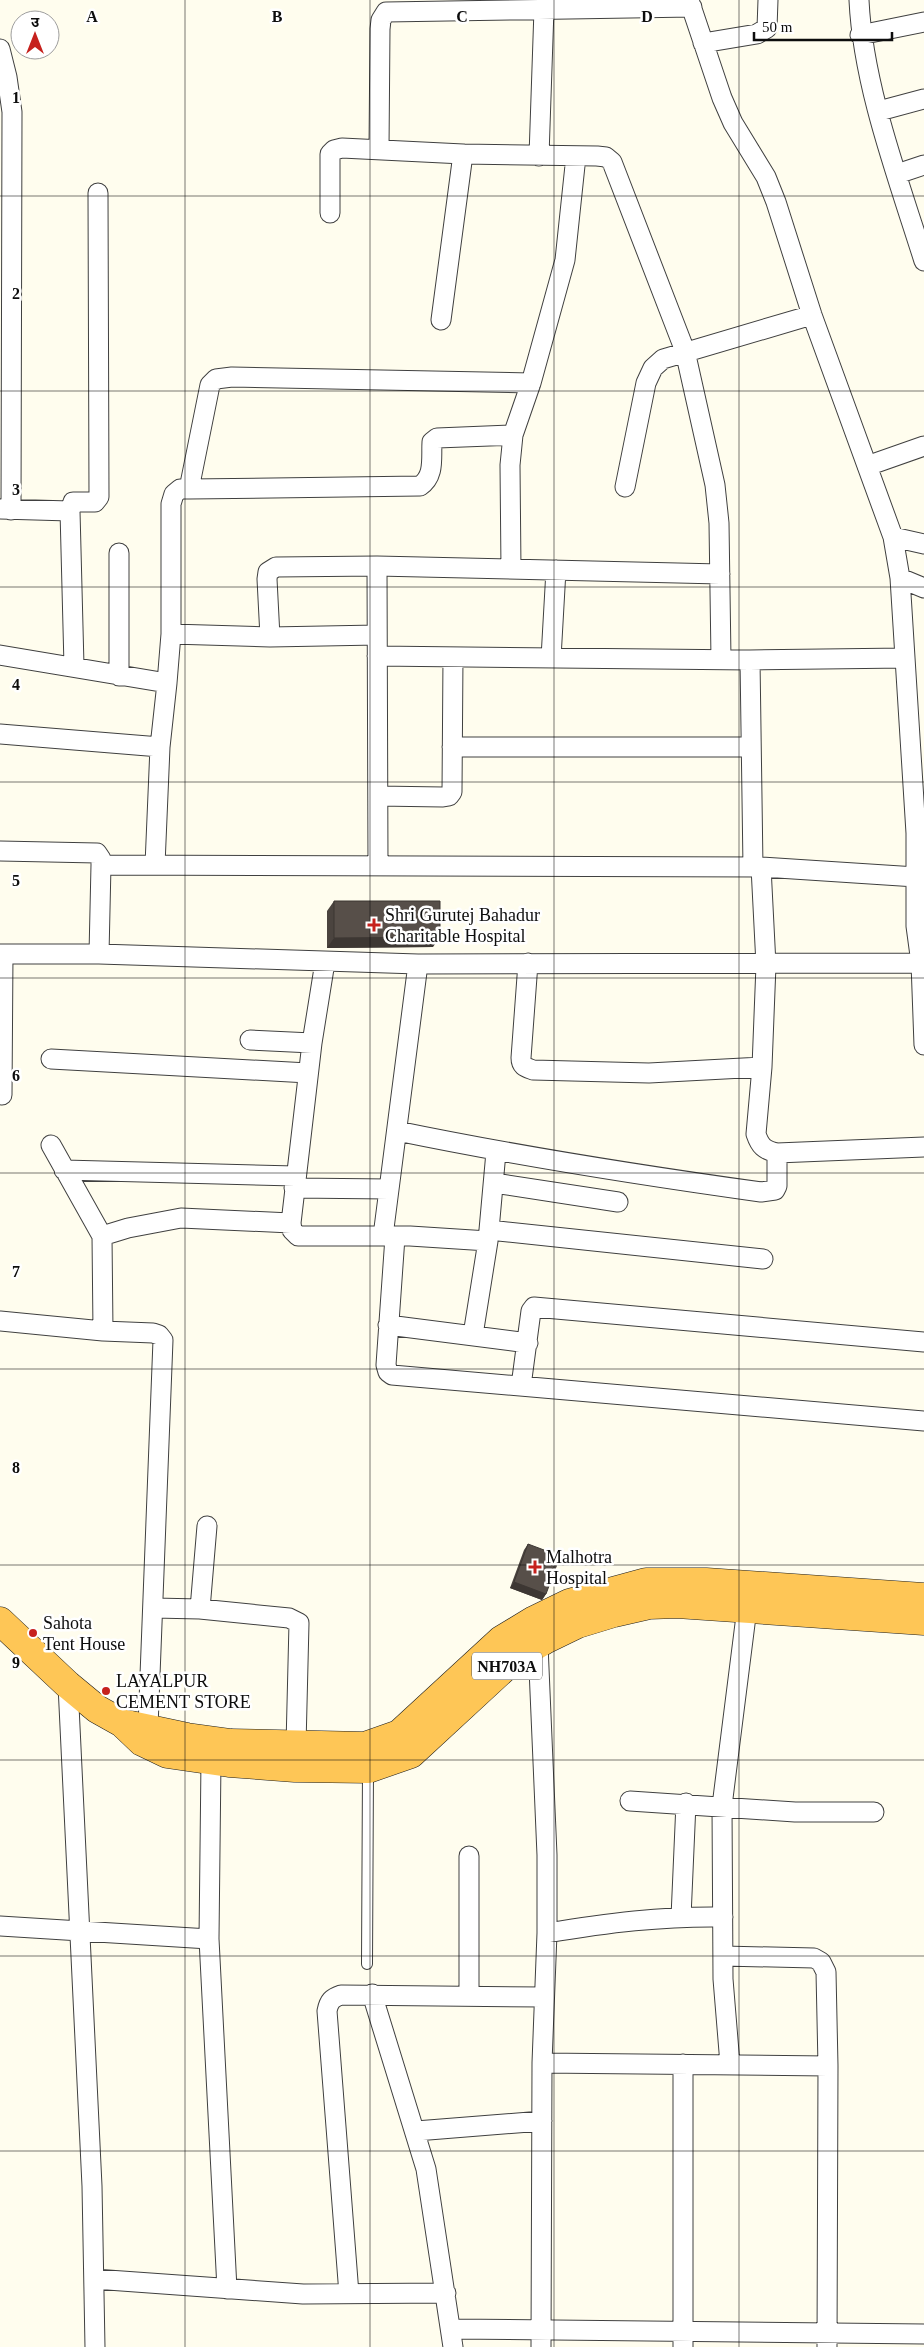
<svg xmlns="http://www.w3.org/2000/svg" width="924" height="2347" viewBox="0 0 924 2347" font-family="'Times New Roman','Noto Sans Devanagari',serif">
	<rect width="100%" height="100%" fill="#fffdee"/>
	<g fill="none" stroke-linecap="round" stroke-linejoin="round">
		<defs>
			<path id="service" d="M367,1964L368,1770"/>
			<path id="minor" d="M689,0L722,98L733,123L766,177L776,202L812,315L893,537L900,578L916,833V926L921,963L924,1045
				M859,0C863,86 898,178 924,261
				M860,35L924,22
				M703,43L757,34L767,28L768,0
				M0,49L7,77L12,112L11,510
				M879,111L924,99
				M379,149L380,29L381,20L386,12L692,7
				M539,156L544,9
				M897,174L924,165
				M330,213V154L334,150L342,148L463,154L597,156L606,157L612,162L685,351L715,485L719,523L721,659
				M441,320L463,154
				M867,466L924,446
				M625,487L646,383L653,368L663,359L812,315
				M189,489L420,486C435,476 431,458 432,442L437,438L513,435
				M0,509L70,511L74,666
				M70,511L73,502H95L99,497L98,193
				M893,537L924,544
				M119,553V676
				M377,566L378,866
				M511,569L510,465L513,435L531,383L565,260L576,156
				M900,578L924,588
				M171,634L270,637L377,635
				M270,637L267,579L268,572L276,567L377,566L720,574
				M0,655L167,683L171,634V504L174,494L180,489H189L210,385L216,379L232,377L531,383
				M377,656L750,660L905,658
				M551,658L556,570
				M750,660L753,867
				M0,734L160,747L155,865
				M160,747L167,683
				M452,747H751
				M378,796L443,797L449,796L452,792L453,657
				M0,851L97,853L101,859V865L99,954
				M101,865L761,867L916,877
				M761,867L766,965L762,1067L756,1134C760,1146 764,1150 777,1153L924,1147
				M0,954H99L418,964L921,963
				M528,963L521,1058C521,1066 525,1067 533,1070L649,1073L762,1067
				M250,1040L312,1043
				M51,1059L308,1073
				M2,1095L3,954
				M397,1131C518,1156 639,1175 761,1192L775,1190L777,1186V1153
				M51,1145L102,1236L128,1228L181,1218L291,1223L292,1230L298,1236H410L488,1241
				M64,1170L295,1176
				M494,1183L618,1202
				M294,1188L389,1189
				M291,1223L312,1043L325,962
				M489,1230L763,1259
				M102,1236L103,1331
				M383,1236L418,964
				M395,1237L386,1365L388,1372L392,1375L924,1421
				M0,1321L103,1331L153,1333L159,1335L163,1340L148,1727
				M388,1325L528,1343
				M473,1335L488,1241L496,1152
				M521,1386L531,1311L534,1307L924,1342
				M154,1608L200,1609L289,1618L299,1623L296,1745
				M200,1609L207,1526
				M538,1645L547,1855V1933L542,2063L541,2347
				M68,1685L92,2186L95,2347
				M211,1760L209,1939L227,2289
				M630,1801L795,1812H874
				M681,1917L686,1803
				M0,1926L209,1939
				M547,1933C607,1923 662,1916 723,1917
				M723,1956L814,1958L821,1962L826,1972L828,2066L827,2347
				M372,1994L426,2169L453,2347
				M469,1995V1856
				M542,2063L828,2066
				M730,2064L723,1979L722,1806L747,1608
				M416,2131L542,2121
				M94,2279L303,2294L446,2293
				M349,2294L327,2011C329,2001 332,1998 341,1995L543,1997
				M451,2329L924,2334
				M683,2347V2064"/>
			<path id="trunk" d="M0,1621L68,1685L97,1709L122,1723L142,1742L167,1754L229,1763L295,1768L368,1769L411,1754L515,1658L545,1640L578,1624L614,1613L649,1605L677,1604L924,1621
				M126,1724L187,1737L231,1743L365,1746L399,1734L501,1640L534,1620L569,1603L646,1582H706L924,1597"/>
		</defs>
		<use href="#service" stroke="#404040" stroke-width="12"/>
		<use href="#minor" stroke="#404040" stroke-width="21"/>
		<use href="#trunk" stroke="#1e1e1e" stroke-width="29"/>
		<use href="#service" stroke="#fff" stroke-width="10"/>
		<use href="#minor" stroke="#fff" stroke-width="19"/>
		<use href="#trunk" stroke="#fec656" stroke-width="28"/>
	</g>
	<path fill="#4b443f" d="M334,901L433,947L327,948V911Z
		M528,1544L546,1594L542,1600L510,1588L524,1550Z"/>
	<path fill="#3d3733" d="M440,937L433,947L327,948L334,938Z
		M514,1582L546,1594L542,1600L510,1588Z"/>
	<path fill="#574f49" stroke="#3d3733" d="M334,901H440V937L334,938Z
		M528,1544L560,1556L546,1594L514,1582Z"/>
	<path fill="none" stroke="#0d0d0d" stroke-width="1" stroke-opacity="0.55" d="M185,0V2347M370,0V2347M554,0V2347M739,0V2347M0,196H924M0,391H924M0,587H924M0,782H924M0,978H924M0,1173H924M0,1369H924M0,1565H924M0,1760H924M0,1956H924M0,2151H924"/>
	<g fill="#c6211d" stroke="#fff" stroke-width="2">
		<path d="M371.5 917.5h5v5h5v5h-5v5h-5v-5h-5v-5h5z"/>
		<path d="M532.5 1559.5h5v5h5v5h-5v5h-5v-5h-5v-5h5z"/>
		<circle cx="33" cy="1633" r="5"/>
		<circle cx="106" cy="1691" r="5"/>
	</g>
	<g text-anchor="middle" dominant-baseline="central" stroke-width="5" stroke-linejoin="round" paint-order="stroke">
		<rect fill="#fff" stroke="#565656" stroke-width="1" x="472" y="1652.5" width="70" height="27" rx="4"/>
		<g font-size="16" font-weight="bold" fill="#0d0d0d">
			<text x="507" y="1666">NH703A</text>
		</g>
		<g font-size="18" fill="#0d0d0d" stroke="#fff" text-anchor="start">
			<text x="385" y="915">Shri Gurutej Bahadur<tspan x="385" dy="21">Charitable Hospital</tspan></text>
			<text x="546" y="1557">Malhotra<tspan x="546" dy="21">Hospital</tspan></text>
			<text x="43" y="1623">Sahota<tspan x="43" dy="21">Tent House</tspan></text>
			<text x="116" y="1681">LAYALPUR<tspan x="116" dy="21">CEMENT STORE</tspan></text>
		</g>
	</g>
	<g font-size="16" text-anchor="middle" font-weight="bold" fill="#0d0d0d" stroke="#fff" stroke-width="5" stroke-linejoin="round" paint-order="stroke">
		<text x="92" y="22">A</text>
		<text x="277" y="22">B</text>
		<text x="462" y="22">C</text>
		<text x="647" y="22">D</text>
		<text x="16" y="103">1</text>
		<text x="16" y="299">2</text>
		<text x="16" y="495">3</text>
		<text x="16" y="690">4</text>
		<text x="16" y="886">5</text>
		<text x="16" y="1081">6</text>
		<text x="16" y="1277">7</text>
		<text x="16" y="1473">8</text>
		<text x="16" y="1668">9</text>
	</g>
	<g transform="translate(35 35)"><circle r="24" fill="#ffffff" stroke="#9e9e9e"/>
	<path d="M0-4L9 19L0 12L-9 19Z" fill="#c6211d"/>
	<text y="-8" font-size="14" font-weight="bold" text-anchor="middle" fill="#0d0d0d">उ</text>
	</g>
	<path d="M754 32v8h138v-8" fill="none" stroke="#0d0d0d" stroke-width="2.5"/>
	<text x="762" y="32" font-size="15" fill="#0d0d0d" stroke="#ffffff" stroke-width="4" paint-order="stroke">50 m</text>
</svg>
